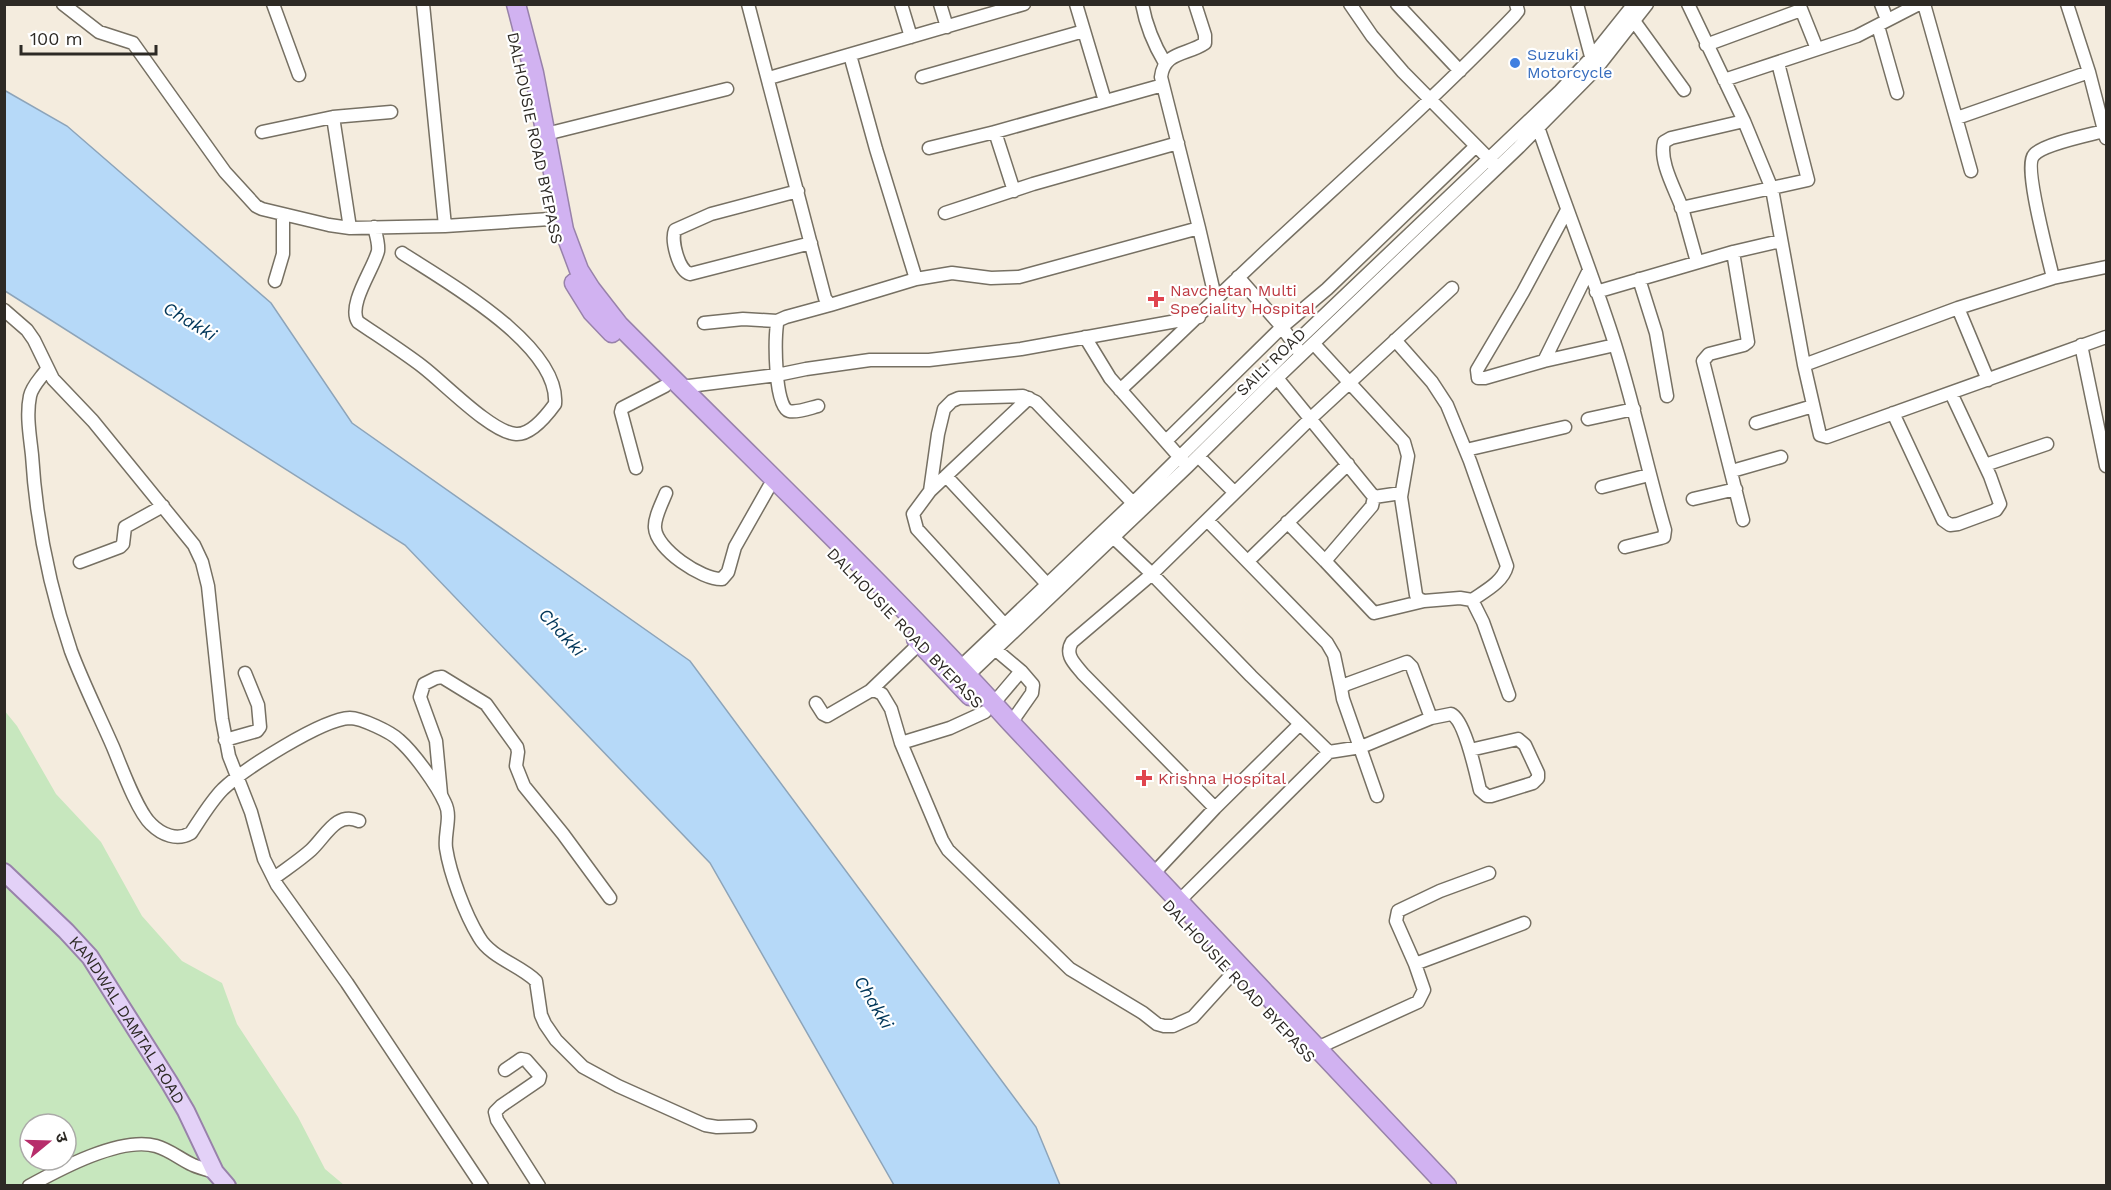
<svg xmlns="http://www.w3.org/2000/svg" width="2111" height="1190" viewBox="0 0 2111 1190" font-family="'Work Sans','Noto Sans Devanagari',sans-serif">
	<rect width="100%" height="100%" fill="#f4ecde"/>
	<path fill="#c7e7be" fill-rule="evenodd" d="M4,710L17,726L56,794L101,842L142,916L182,961L222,983L237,1024L298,1117L325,1169L344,1185H5ZM30,1124H66V1160H30Z"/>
	<path fill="#b6d9f8" stroke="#8da4b9" stroke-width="1.5" d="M4,90L67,126L271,303L352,423L690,661L1036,1127L1060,1185H894L710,863L405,545L5,291Z"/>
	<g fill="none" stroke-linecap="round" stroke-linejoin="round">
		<defs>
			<path id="minor" d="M63,4L99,32L133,43L225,172L256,206L262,209L329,225L350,228L445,226L550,219
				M273,4L299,75
				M423,4L445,226
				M748,4L825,298L830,305L916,279L952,273L991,278L1019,277L1199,228
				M901,4L911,37
				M940,4L947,27
				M1076,4L1105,101
				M1142,4C1146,25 1154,45 1165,63
				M1195,4L1205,35V43C1188,55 1164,51 1161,77L1199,228L1216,301
				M1350,4L1372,36L1403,72L1494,164
				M1397,4L1460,71
				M1577,4L1593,64
				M1688,4L1744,121L1772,189L1804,365L1820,435L1827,437L2106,337
				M1799,4L1817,49
				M1881,4L1887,20
				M1924,4L1971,171
				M2067,4L2089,72L2106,138
				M1634,21L1684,90
				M1878,26L1897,93
				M1706,45L1801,10
				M850,55L876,149L916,279
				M922,77L1084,31
				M769,78L1024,4
				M1724,80L1857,36L1919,4
				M333,117L391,112
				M1957,118L2089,72
				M1538,127C1562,197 1589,265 1612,335C1633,399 1646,465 1665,530L1664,537L1661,538L1625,547
				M262,132L333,117L350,228
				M995,132L1014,191
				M546,134L727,89
				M929,148L995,132L1163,85
				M798,191L711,214L675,230C671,240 678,270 690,274L811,243
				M1681,208L1808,180L1778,63
				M1567,210L1523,292L1477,370L1478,378H1485L1544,361L1615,345
				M945,213L1033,184L1178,143
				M374,227C376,235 379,243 378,251C374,268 347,305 358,322C380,337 402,351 423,367C444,383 492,433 516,434C531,435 547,415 555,404C560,345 445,281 402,253
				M1733,252L1748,342L1744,345L1709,354L1703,361L1743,520
				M1697,262C1692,244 1687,226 1682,208C1675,189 1659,162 1664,142L1671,138L1744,121
				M1238,277L1282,327L1298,350
				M2053,278C2049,259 2023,166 2034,155C2043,144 2089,135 2104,131
				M1639,279L1656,333L1667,396
				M275,281L283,254V215
				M1596,292L1733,252L1780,241
				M1958,308L2053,278L2106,267
				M4,310L27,330L34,340L53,379L93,421L194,545L202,562L208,586L222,719L229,756L251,812L264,859L277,885L347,983L482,1186
				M704,323L743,319L777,321
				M1085,337L1110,378L1183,461
				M1395,340L1432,382L1447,405L1470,461L1507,566C1503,582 1485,591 1472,600
				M1314,344L1404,442L1408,456L1401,497L1416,595L1419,599L1424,601L1460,598L1472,600L1483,622L1509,695
				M2081,345L2106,466
				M1544,361L1589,270
				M1804,365L1958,308L1988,380
				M47,369C41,378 32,386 30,396C26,415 30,436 32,455C36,520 50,589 71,651C83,683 99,715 113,747C121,766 137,811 151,824C162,835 177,841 191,833C201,818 211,801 223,789C244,769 322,719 350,718C361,718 391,732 399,740C414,753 437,785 445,803C452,817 444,833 446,848C450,874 465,914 479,937C491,958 520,965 536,981L541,1015L545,1024L556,1040L583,1067L618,1086L705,1125L717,1127L750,1126
				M1277,378L1374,497L1372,506L1325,561L1287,522
				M681,387L777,375L806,369L870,360H929L1021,349L1199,317
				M1120,390C1173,341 1223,291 1276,242C1356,168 1438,95 1514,16L1518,11L1516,4
				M818,406C810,408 797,413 789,411C774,407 775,339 777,324V321L786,317L830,305
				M1893,413L1943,520L1950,525L1958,524L1996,510L2000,504L1990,476L1951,393
				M1588,419L1634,409
				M1756,423L1813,406
				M1166,441L1282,327L1327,289L1476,146
				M1466,450L1565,427
				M1198,456L1234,492
				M1985,465L2047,444
				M636,468L621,412L622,408L665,386
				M1732,471L1781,457
				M946,476L1047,584
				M1602,487L1649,475
				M930,491L938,434L944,409L952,401L959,398L1023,396L1036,402L1133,503
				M666,493C662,503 654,518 655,528C656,549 702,580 722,579L728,572L735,547L769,487
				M1374,497L1401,493
				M1693,499L1736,489
				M1207,520L1327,643L1334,655L1341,688
				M1113,537L1152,574L1251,676L1329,752L1361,747L1431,718L1451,714C1465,720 1476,774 1480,790L1487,796H1491L1533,783L1538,778V773L1525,745L1518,739L1470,750
				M1248,561L1348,464
				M1325,561L1374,613L1424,601
				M80,562L120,547L123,544L125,527L163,506
				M1004,624L917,529L913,514L930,491L1029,398
				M996,650L1021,671L1033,685L1032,693L1011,723
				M955,672L1133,503L1293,345L1560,91L1590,59L1634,4
				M963,680L1187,467L1277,378L1519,147L1596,69L1647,4
				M870,691L920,643
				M816,703L823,714L827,716L870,691H876L882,694L891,709L901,743L942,840L948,850L1070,969L1080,975L1143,1013L1157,1024L1164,1026H1173L1193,1017L1232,974
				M993,704L1021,671
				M225,740L257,731L260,727L258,705L245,673
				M901,743L950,728L985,712
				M441,794L436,741L420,697L424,684L436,678L442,677L486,704L517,747L518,752L516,766L524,786L563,834L610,898
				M1377,796L1343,699L1341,688L1347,684L1407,662L1412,667L1431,718
				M1215,808L1083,674C1075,664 1064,655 1072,642L1152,574L1310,419L1452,288
				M1154,873L1215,808L1300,724
				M274,878C286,869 300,860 311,850C326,836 336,811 359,821
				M1179,901L1329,752
				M1415,964L1524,923
				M1317,1048L1418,1002L1424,990L1415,964L1396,921L1398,911L1440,891L1489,873
				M505,1070L521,1059L526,1060L540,1076L539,1080L501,1106L495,1112L497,1120L539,1186
				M29,1186C60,1169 121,1136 156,1146C170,1150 180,1159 193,1165C200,1168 208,1170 215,1172"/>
			<g id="major">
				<path id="s1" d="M4,872L66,931L90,957L169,1082L186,1111L215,1172L227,1186"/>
			</g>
			<path id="highway" d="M516,4L534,73L564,230L579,270L591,289L619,325C750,457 886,585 1011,723L1447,1186
				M574,283L592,312L612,333
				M916,639L970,696"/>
		</defs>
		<use href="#minor" stroke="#767063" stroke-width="15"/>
		<use href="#major" stroke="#9882aa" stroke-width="20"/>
		<use href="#highway" stroke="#9882aa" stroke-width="21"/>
		<use href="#minor" stroke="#fff" stroke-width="12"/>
		<use href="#major" stroke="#e3d1f7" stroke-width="16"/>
		<use href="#highway" stroke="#d1b2f1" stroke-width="18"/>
	</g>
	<circle fill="#3f7fe0" stroke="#fff" stroke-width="2" cx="1515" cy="63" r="6"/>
	<g fill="#e0444e" stroke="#fff" stroke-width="2">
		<path d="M1153 290h6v6h6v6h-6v6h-6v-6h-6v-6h6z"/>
		<path d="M1141 769h6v6h6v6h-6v6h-6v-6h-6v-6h6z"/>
	</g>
	<g text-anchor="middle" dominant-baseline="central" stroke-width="4.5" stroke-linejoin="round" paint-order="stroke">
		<g font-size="16" fill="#366cbe" stroke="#fff" text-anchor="start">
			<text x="1527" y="54">Suzuki<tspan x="1527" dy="18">Motorcycle</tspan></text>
		</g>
		<g font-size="16" fill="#2d2a25" stroke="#fff">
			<text transform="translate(535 138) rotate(78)">DALHOUSIE ROAD BYEPASS</text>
			<text transform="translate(1271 362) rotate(-44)">SAILI ROAD</text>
			<text transform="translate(905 628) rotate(46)">DALHOUSIE ROAD BYEPASS</text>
			<text transform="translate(1239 981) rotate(47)">DALHOUSIE ROAD BYEPASS</text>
			<text stroke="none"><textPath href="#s1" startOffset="194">KANDWAL DAMTAL ROAD</textPath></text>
		</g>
		<g font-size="16" fill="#be3a42" stroke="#fff" text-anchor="start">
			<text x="1170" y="290">Navchetan Multi<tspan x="1170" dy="18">Speciality Hospital</tspan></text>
			<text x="1158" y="778">Krishna Hospital</text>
		</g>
		<g font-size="18" font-style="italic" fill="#013659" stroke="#fff">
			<text transform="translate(190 321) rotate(31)">Chakki</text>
			<text transform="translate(562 632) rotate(47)">Chakki</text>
			<text transform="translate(874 1002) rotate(59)">Chakki</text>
		</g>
	</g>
	<rect width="2111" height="1190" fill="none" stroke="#2d2a25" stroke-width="12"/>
	<g transform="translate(48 1142) rotate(71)"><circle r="28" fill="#ffffff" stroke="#abaaa8" stroke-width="1.5"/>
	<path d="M0-4.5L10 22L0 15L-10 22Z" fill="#b72d6b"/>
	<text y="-9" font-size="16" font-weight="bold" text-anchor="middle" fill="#2d2a25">उ</text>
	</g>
	<path d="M21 45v9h135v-9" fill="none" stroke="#2d2a25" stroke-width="3"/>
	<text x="30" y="45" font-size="18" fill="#2d2a25" stroke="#ffffff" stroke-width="4.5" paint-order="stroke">100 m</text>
</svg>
